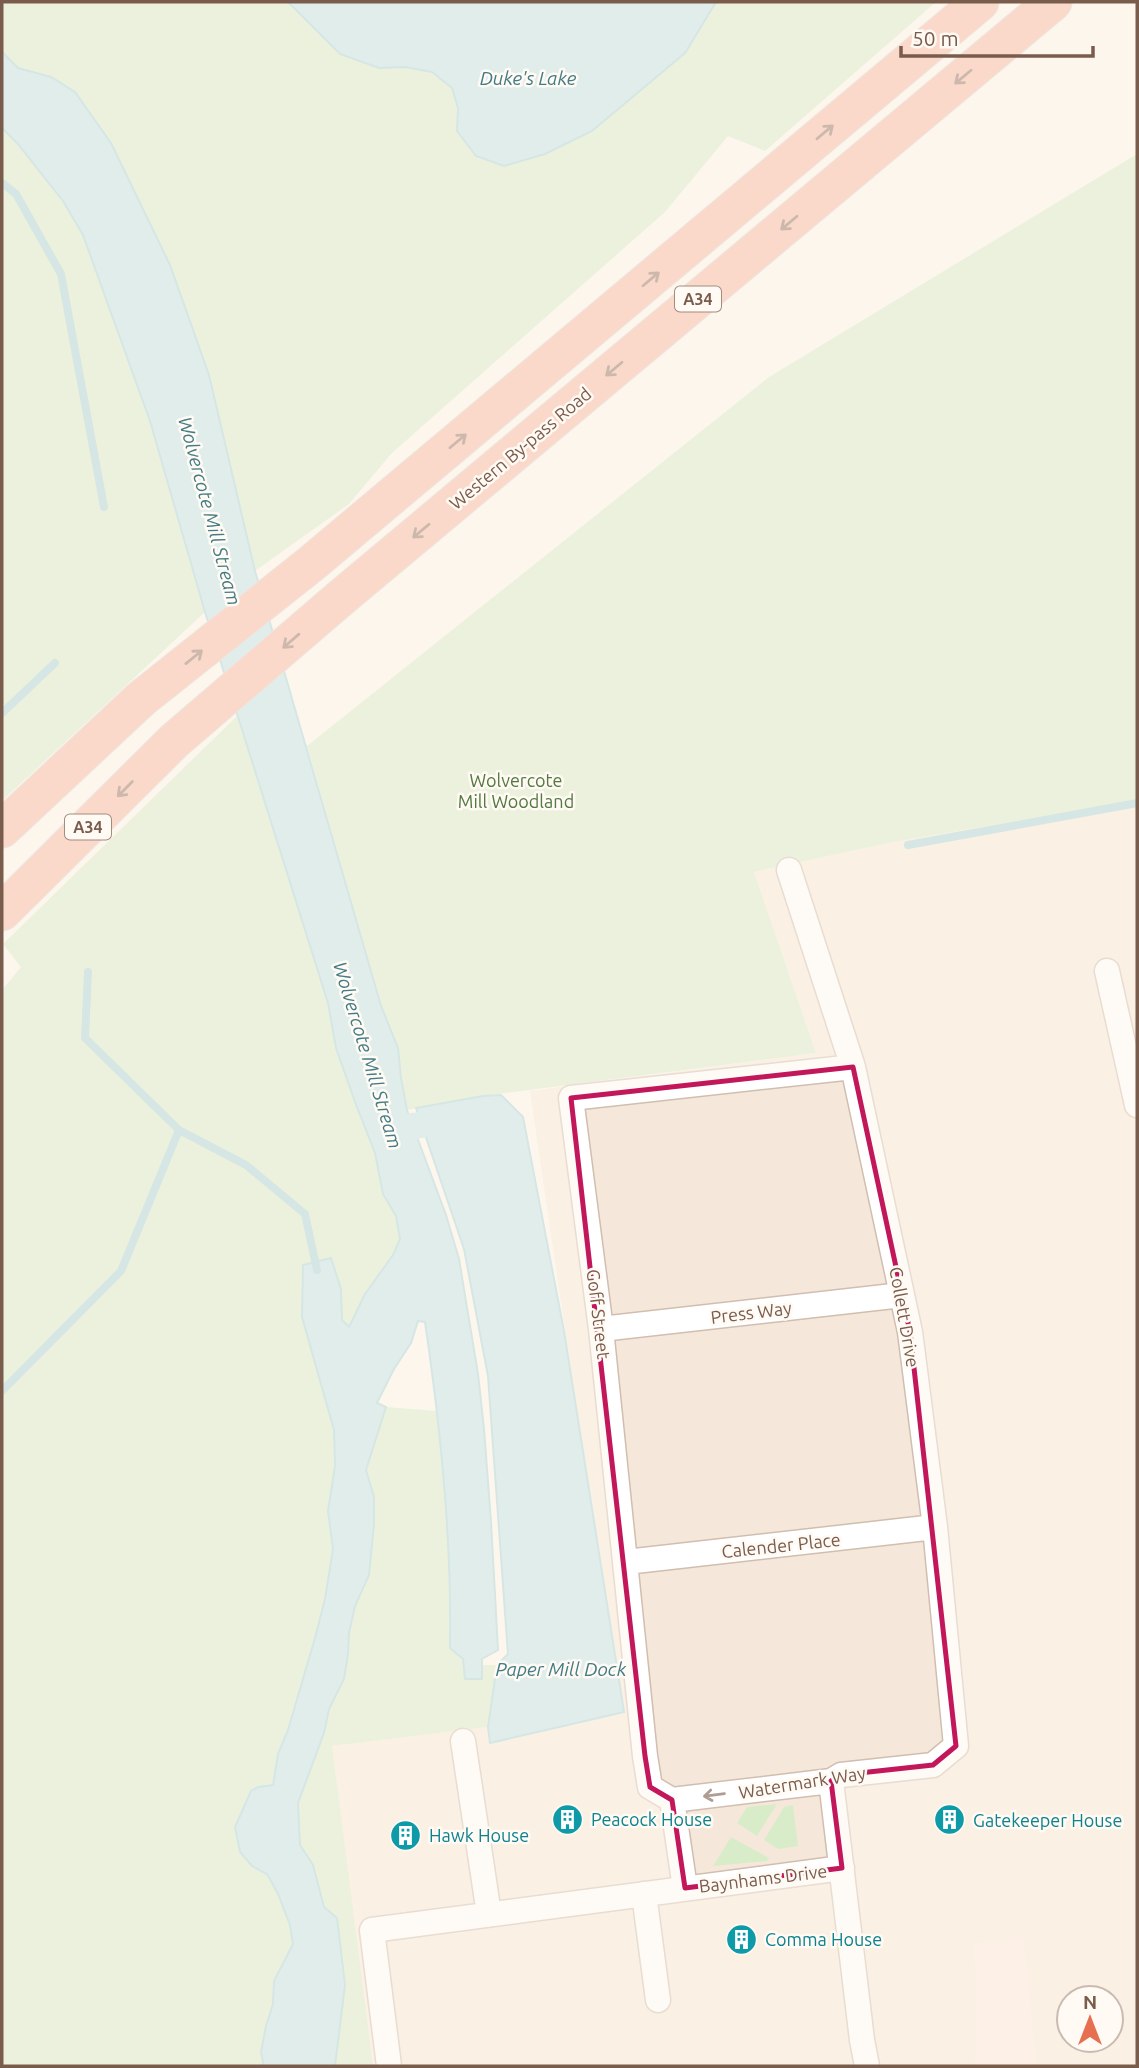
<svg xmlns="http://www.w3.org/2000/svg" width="1139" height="2068" viewBox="0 0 1139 2068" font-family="Ubuntu,sans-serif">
	<rect width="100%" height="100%" fill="#fdf6ec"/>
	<path fill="#f5e8da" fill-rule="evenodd" d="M1137,801V2066H373L331,1746L488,1727L490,1743L624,1712L585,1466L530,1091L816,1053L754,872L893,842ZM1069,1998H1111V2040H1069Z"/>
	<path fill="#fde8e0" d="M1024,1939L1037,2066H975L976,1986L973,1943Z"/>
	<path fill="#d8ecc9" d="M2,2H288L340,54L379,68L405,67L432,71L452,88L458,108L457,132L476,156L642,87L684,53L716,2H936L765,151L728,136L665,212L392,453L349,504L255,571L209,375L170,265L111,143L75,92L51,77L18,68L2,52Z
		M2,128L17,143L63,201L83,235L150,421L205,612L2,801Z
		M1137,154V801L893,842L754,872L816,1053L483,1096L407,1110L401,1078L398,1048L381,1007L307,746L769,377Z
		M237,716L328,1003L336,1048L355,1102L375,1153L383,1194L396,1216L400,1239L393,1255L365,1294L349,1327L342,1320L341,1289L336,1277L302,1317L334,1430L335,1466L328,1511L333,1549L325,1598L315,1638L288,1730L278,1754L272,1786L258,1787L252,1866L267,1874L278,1894L290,1925L293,1944L274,1981L273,2004L266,2026L261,2052L264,2066H2V990L21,967L3,944Z
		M386,1407L438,1411L448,1529L450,1648L482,1679V1665H497L488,1727L332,1746L373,2066H335L345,1985L337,1918L324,1907L313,1865L300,1845L298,1803L324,1733L329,1709L344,1679L348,1654L349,1633L355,1606L369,1575L374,1497L366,1470Z
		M777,1804L757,1836L737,1823L747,1807Z
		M793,1805L798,1846L778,1849L764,1840L784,1807Z
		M731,1837L769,1858L767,1861L713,1866Z"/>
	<path fill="#bfe3e8" stroke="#a5d3da" stroke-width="2" d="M288,2H716L685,53L592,131L545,154L504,166L476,156L457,131L458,108L452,88L432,72L405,67L379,68L340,54Z
		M2,52L18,68L51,77L75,92L111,143L170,265L209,375L255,571L381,1006L398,1048L401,1078L407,1110L446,1215L459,1259L478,1374L484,1429L491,1522L498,1650L482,1659V1679H465L463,1659L450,1648C452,1539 441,1430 425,1322L418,1321L411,1343L394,1369L377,1403L386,1407L366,1470L374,1497V1524L369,1575L355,1606L349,1633L348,1654L344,1679L329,1709L324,1733L298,1803L300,1845L313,1865L324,1907L337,1918L345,1985L335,2066H264L261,2052L266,2026L273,2004L274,1981L293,1944L290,1925L278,1894L267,1874L252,1866L240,1852L235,1827L251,1791L258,1787L273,1785L278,1754L288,1730L315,1638L325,1599L333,1549L328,1511L335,1466L334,1430L302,1317L303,1265L331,1258L341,1289L342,1320L349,1327L365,1294L393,1255L400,1239L396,1216L383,1194L375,1153L355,1102L336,1048L328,1003L205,612L150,421L83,235L63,201L17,143L2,128Z
		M501,1095L523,1117L564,1331L624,1712L490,1743L488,1727L497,1665L508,1654L488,1376L464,1249L416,1108L483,1096Z"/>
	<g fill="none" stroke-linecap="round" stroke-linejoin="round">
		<path stroke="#a5d3da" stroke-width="8" d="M2,183L16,194L61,274L104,507
			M2,713L55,663
			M908,845L1137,803
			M88,972L85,1038L179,1130L246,1165L305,1214L317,1270
			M2,1391L121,1271L179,1130"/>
		<path stroke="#bfe3e8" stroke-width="26" d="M391,1128L422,1125"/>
		<defs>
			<path id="minor" d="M1107,971L1137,1105
				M601,1329L902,1295
				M626,1562L935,1527
				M463,1741L489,1914
				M831,1781L862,2040L867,2066
				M672,1800L831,1781L841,1775L933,1765L956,1746L935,1527L910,1332L853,1067L789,870
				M672,1800L650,1787L645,1756L601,1329L571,1098L853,1067
				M672,1800L685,1888
				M644,1894L658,2000
				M389,2066L372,1930L842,1868"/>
			<path id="highway" d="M2,829L141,699L312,563L980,2
				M2,912L174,741L343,596L1053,2"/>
		</defs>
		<use href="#minor" stroke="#d1beb0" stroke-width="27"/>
		<use href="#highway" stroke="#dad1cd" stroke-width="39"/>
		<use href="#minor" stroke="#fff" stroke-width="24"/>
		<use href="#highway" stroke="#f7b7a3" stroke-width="37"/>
	</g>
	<defs><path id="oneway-shaft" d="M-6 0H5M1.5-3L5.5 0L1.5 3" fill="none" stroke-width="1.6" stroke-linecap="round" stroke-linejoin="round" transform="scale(1.75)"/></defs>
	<g stroke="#936e5e">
		<use href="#oneway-shaft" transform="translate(963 77) rotate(140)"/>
		<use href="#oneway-shaft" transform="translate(825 132) rotate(-40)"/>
		<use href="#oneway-shaft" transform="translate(789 223) rotate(140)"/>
		<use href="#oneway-shaft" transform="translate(651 279) rotate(-40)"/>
		<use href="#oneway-shaft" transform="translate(614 369) rotate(140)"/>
		<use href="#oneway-shaft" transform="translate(458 441) rotate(-40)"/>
		<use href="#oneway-shaft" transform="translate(421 531) rotate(140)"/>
		<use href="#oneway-shaft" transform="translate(291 641) rotate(139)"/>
		<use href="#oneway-shaft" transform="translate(194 657) rotate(-39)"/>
		<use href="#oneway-shaft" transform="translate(125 789) rotate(135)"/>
	</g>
	<use stroke="#af9d94" href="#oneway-shaft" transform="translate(714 1795) rotate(173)"/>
	<path d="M0 0H1139V2068H0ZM853,1067L910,1332L956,1746L933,1765L841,1775L831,1781L842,1868L685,1888L672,1800L650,1787L645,1756L571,1098Z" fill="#fdf6ec" fill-opacity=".55" fill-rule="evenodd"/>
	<path fill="none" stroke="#c2185b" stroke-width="5" stroke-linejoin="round" d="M853,1067L910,1332L956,1746L933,1765L841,1775L831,1781L842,1868L685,1888L672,1800L650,1787L645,1756L571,1098Z"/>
	<defs>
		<symbol id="building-disc" viewBox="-11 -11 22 22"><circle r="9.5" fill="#0f9aa8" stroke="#fffaf3"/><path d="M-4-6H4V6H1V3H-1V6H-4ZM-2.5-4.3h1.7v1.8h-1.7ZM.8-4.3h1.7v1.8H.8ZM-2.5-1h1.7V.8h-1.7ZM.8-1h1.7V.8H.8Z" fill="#fff"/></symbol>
	</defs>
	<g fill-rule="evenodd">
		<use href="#building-disc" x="550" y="1802" width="35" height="35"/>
		<use href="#building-disc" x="932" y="1802" width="35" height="35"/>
		<use href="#building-disc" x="388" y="1818" width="35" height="35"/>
		<use href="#building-disc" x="724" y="1922" width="35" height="35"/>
	</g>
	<g text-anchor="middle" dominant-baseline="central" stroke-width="5" stroke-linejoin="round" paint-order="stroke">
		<g fill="#fffaf3" stroke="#a28b7f" stroke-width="2">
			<rect x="675" y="286.5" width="46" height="25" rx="5"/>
			<rect x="65" y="814.5" width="46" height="25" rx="5"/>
		</g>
		<g font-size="16" font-weight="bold" fill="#7a5c4d">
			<text x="698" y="299">A34</text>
			<text x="88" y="827">A34</text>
		</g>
		<g font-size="18" fill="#7a5c4d" stroke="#fffaf3">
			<text transform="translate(520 448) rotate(-40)">Western By-pass Road</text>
			<text transform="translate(751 1312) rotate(-7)">Press Way</text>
			<text transform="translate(599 1314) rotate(83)">Goff Street</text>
			<text transform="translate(905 1317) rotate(80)">Collett Drive</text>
			<text transform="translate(781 1545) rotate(-6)">Calender Place</text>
			<text transform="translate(802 1782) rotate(-9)">Watermark Way</text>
			<text transform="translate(763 1878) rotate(-7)">Baynhams Drive</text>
		</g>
		<g font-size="18" fill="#537a41" stroke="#fffaf3">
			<text x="516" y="780">Wolvercote<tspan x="516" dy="21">Mill Woodland</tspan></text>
		</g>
		<g font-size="18" fill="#0d838f" stroke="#fffaf3" text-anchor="start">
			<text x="591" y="1819">Peacock House</text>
			<text x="973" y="1820">Gatekeeper House</text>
			<text x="429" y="1835">Hawk House</text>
			<text x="765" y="1939">Comma House</text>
		</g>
		<g font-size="19" font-style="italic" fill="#437c86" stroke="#fffaf3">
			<text x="528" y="78">Duke's Lake</text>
			<text transform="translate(210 511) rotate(75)">Wolvercote Mill Stream</text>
			<text transform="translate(368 1055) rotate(73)">Wolvercote Mill Stream</text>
			<text x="561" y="1669">Paper Mill Dock</text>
		</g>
	</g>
	<rect width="1139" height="2068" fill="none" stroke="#7a5c4d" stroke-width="7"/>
	<g transform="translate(1090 2019)"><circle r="33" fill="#fffaf3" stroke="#cabbb1" stroke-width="2"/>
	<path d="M0-5L12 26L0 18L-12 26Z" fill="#e76f51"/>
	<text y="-10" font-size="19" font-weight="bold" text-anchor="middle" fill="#7a5c4d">N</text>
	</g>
	<path d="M901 46v10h192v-10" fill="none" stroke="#7a5c4d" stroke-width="3.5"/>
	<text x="912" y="46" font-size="21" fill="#7a5c4d" stroke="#fffaf3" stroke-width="5" paint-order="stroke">50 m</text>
</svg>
